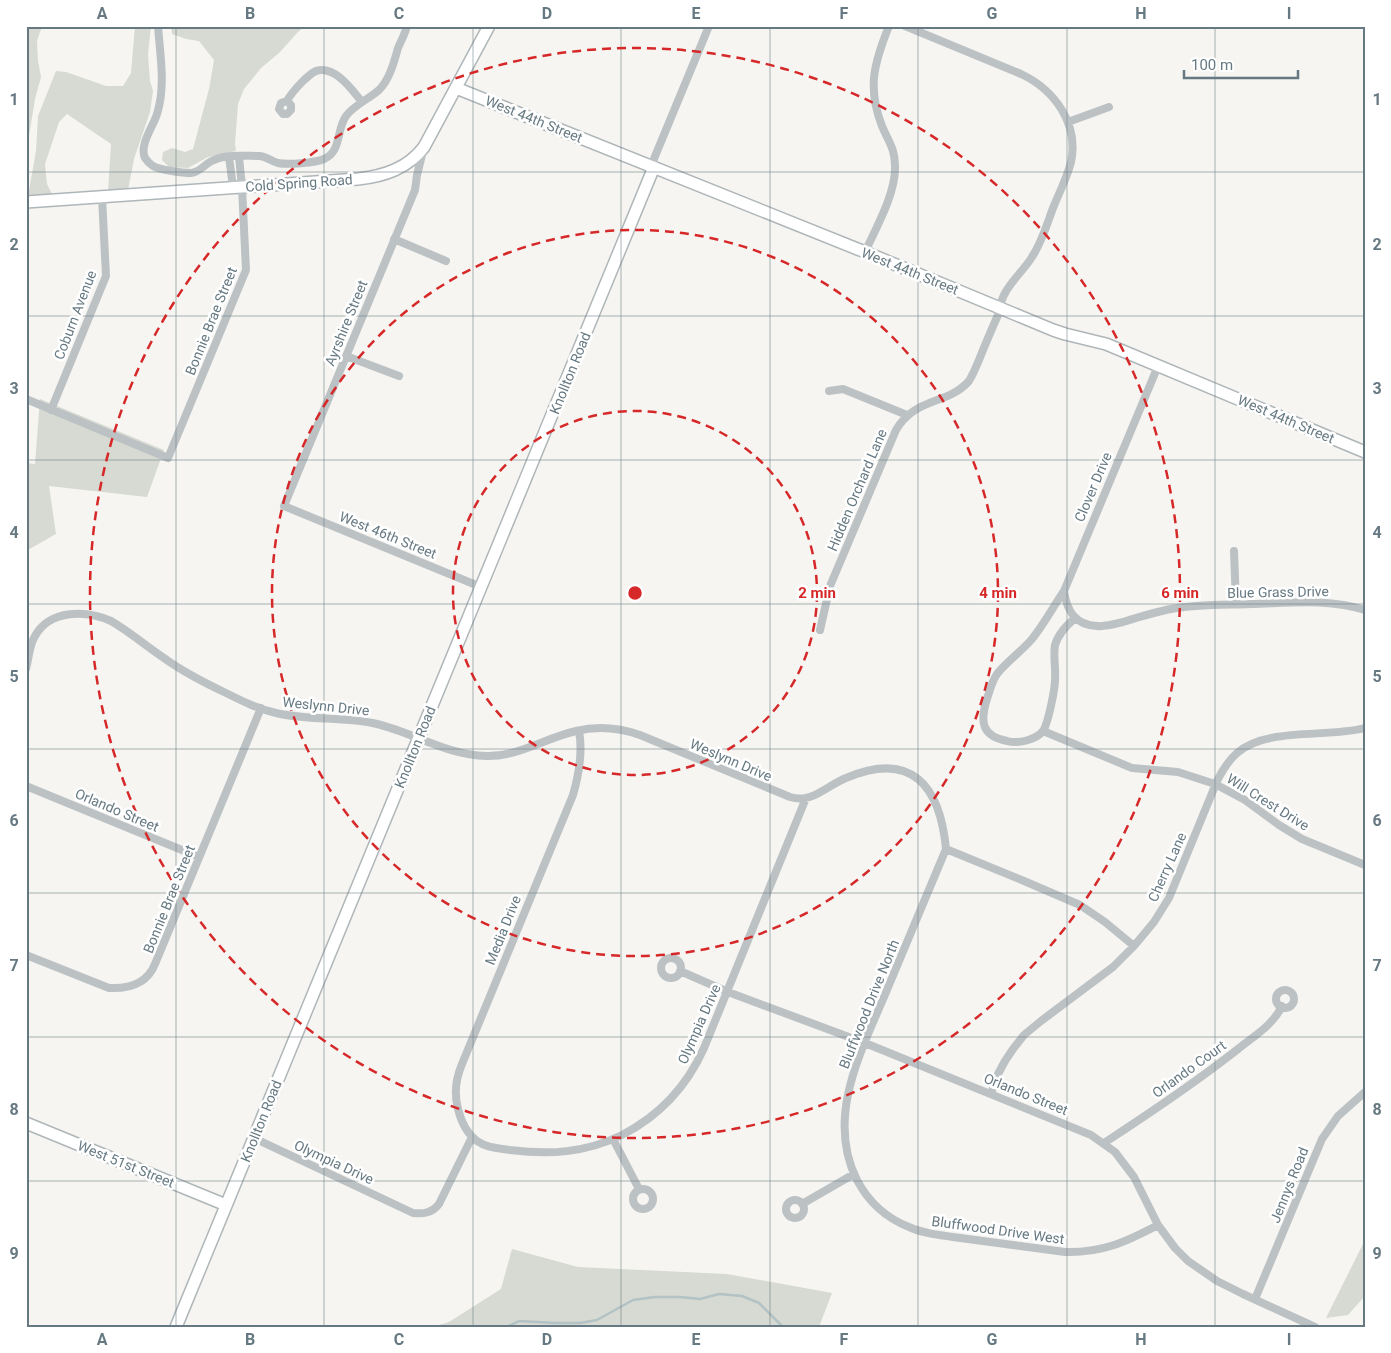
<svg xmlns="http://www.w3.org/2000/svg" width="1391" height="1353" viewBox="0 0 1391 1353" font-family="Roboto,sans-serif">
	<rect width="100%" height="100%" fill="#f6f5f2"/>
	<path fill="#d6dad2" d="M26,26H42L37,41L38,61L41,77L35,99L26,154Z
		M135,26H151L148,54L150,81L153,91L150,112L134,159L128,190L108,192L111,144L67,114L59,122L45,164L47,184L52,194L28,196L36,151L38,116L56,71L66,72L106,86H123L131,73Z
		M171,26H305L298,32L279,53L261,68L244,89L238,104L235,144L236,151L208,157L188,168L169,167L162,160L163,152L172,148L185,152L193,149L209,89L214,60L199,41L186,39L172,34Z
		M40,399L164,450L147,497L49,486L56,534L26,551V463L35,464Z
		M1365,1240V1296L1348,1315L1326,1318Z
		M512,1249L578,1267L727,1274L832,1293L819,1327H432L449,1322L501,1289Z"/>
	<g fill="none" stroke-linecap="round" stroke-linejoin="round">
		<path stroke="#b3c2c4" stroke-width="2.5" d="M507,1327L519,1321L555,1323H580L597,1320L633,1300L655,1297H680L700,1299L719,1294L742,1296L759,1303L783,1327"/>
		<defs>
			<path id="secondary" d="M456,88L865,252L1053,330L1065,334L1106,344L1365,452
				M26,202L358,179C385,176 408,168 424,147L489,26
				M26,1123L226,1205
				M176,1327L654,167"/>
		</defs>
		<use href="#secondary" stroke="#afb6b9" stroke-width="14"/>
		<path stroke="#bcc2c4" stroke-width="8" d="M158,26C160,55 166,86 157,114C153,127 139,145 145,158C147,161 150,164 153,166C160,170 183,173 191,173C201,172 205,163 214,160C227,154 246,156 260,156C267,157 271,161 278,163C287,165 315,163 324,159C342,151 336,130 346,116C354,105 369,99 379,90C390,79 394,62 398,48C401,41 405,34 407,26
			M287,101L291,105V110L287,114H283L279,109L281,103L287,101C291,93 297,87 304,80C308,77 311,73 316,71C335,65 352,90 362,102
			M1068,122L1109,107
			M423,151L417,175L415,190L284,506L481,587
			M229,157L233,187
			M651,166L709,26
			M394,239L446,261
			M865,252C876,228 896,193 895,166C895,148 888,141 882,126C867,88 874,63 889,26
			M346,356L399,376
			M1158,366L1064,591C1067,611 1075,625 1097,626C1106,627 1115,624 1123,622C1139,617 1155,612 1171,609C1197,604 1225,605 1251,604C1289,603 1328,598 1365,610
			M829,391L843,389L907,415
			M26,399L168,458L246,270L242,187L239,157
			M51,410L106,276L102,197
			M1234,551L1236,604
			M1064,591C1053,607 1044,624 1032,639C1021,652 1007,661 997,674C992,681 990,690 987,699C980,721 981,736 1007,741C1018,744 1036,740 1043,731C1048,724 1055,689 1055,680C1056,668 1053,656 1055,645C1058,634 1066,626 1075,618
			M820,630L830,586L896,430C915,397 948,405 969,381C975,371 979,360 983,350C988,338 993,326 998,315C1000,307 1001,300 1005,293C1012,280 1024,270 1032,257C1042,242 1047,224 1053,208C1059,193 1067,178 1071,162C1079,124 1055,90 1021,74L905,26
			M26,669C29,658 29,646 35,636C50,609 87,610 111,621C130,632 146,646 164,658C183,672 205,683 226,693C242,701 258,709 276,713C309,721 344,716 377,724C414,733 447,755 486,756C518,757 545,738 576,731C597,726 620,728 640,735L790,797C812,804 826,786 846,778C912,750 940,786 946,849L1024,881L1080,905L1105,922L1134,946
			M579,731C583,752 579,774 573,795L462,1064C456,1078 454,1094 458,1109C461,1121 466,1133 477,1141C487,1148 498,1148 510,1150C549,1155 585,1153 622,1135C659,1116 687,1086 704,1048L806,798
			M1043,731L1132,768L1178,772L1215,784L1245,800L1279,825L1302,839L1365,865
			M26,786L199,857
			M946,849C927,894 908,940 889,985C864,1046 824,1115 857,1180C868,1201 886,1218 909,1227C927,1235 948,1236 968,1239C1000,1243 1033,1248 1065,1252C1102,1253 1126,1242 1158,1225
			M26,955L109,988C129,989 147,984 155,964L261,708
			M661 968a10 10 0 1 1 20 0a10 10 0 1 1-20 0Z
			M680,971L728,992L865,1043L1091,1135L1115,1152L1134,1177L1158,1225L1175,1248L1188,1261L1217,1281L1243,1294L1315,1327
			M1276 999a9 9 0 1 1 18 0a9 9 0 1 1-18 0Z
			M991,1094L998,1074L1005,1061L1013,1049L1024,1035L1041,1021L1113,967L1134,946L1154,922L1169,898L1217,781C1222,771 1228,761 1237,753C1266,727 1327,738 1365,728
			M254,1138L413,1213C424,1214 432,1213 439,1204L472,1137
			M613,1139L639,1189
			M1104,1143C1150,1113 1195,1083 1238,1049C1254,1036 1273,1025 1282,1006
			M633 1199a10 10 0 1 1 20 0a10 10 0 1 1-20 0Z
			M786 1209a9 9 0 1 1 18 0a9 9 0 1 1-18 0Z
			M802,1204L854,1174
			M1255,1299L1322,1139L1338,1116L1365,1092"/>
		<use href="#secondary" stroke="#fff" stroke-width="11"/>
	</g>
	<path fill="none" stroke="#667982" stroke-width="1" stroke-opacity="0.55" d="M176,26V1327M324,26V1327M473,26V1327M621,26V1327M770,26V1327M918,26V1327M1067,26V1327M1215,26V1327M26,172H1365M26,316H1365M26,460H1365M26,604H1365M26,749H1365M26,893H1365M26,1037H1365M26,1181H1365"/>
	<g fill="none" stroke="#d62828" stroke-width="2.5" stroke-dasharray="9 6">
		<circle cx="635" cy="593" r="182"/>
		<circle cx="635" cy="593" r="363"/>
		<circle cx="635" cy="593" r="545"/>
	</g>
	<g text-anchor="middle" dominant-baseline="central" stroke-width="5" stroke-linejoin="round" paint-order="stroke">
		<g font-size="14" fill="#667982" stroke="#fff">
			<text transform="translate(534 119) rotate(22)">West 44th Street</text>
			<text transform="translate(299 183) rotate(-4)">Cold Spring Road</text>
			<text transform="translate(910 271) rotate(22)">West 44th Street</text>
			<text transform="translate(75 315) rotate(-69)">Coburn Avenue</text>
			<text transform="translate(211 321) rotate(-68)">Bonnie Brae Street</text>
			<text transform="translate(346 323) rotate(-68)">Ayrshire Street</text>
			<text transform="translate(570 373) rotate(-68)">Knollton Road</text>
			<text transform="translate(1286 419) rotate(23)">West 44th Street</text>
			<text transform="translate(1093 487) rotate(-67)">Clover Drive</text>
			<text transform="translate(857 490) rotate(-67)">Hidden Orchard Lane</text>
			<text transform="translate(388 535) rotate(22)">West 46th Street</text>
			<text transform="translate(1278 592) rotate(-1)">Blue Grass Drive</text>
			<text transform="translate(326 706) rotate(6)">Weslynn Drive</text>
			<text transform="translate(415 747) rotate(-68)">Knollton Road</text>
			<text transform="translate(731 760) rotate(23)">Weslynn Drive</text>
			<text transform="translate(1268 802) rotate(32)">Will Crest Drive</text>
			<text transform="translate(117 810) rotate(23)">Orlando Street</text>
			<text transform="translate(1167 867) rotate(-66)">Cherry Lane</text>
			<text transform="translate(169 899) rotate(-68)">Bonnie Brae Street</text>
			<text transform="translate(503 930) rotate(-68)">Media Drive</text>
			<text transform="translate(869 1004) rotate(-68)">Bluffwood Drive North</text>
			<text transform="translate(699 1024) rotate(-66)">Olympia Drive</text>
			<text transform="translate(1189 1069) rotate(-36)">Orlando Court</text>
			<text transform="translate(1026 1094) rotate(22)">Orlando Street</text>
			<text transform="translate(261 1121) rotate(-68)">Knollton Road</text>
			<text transform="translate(334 1162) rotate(25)">Olympia Drive</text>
			<text transform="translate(126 1164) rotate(22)">West 51st Street</text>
			<text transform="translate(1289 1185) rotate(-68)">Jennys Road</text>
			<text transform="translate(998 1230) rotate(8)">Bluffwood Drive West</text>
		</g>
	</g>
	<circle cx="635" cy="593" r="8" fill="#d62828" stroke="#fff" stroke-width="2.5"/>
	<g font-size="15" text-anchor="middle" font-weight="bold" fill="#d62828" stroke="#fff" stroke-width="5" stroke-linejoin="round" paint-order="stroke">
		<text x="817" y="598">2 min</text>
		<text x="998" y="598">4 min</text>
		<text x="1180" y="598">6 min</text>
	</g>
	<rect width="1391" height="1353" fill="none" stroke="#ffffff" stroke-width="55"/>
	<path d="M1184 70v8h114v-8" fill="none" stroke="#667982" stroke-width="2.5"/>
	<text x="1191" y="70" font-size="15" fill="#667982" stroke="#ffffff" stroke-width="4" paint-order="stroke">100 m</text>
	<rect x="28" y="28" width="1336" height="1298" fill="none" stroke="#667982" stroke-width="2"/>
	<g font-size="16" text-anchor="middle" font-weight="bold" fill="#667982">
		<text x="102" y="19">A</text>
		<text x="250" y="19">B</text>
		<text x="399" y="19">C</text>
		<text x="547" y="19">D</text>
		<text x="696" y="19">E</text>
		<text x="844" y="19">F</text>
		<text x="992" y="19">G</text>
		<text x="1141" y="19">H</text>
		<text x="1289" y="19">I</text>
		<text x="14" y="105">1</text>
		<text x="1377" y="105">1</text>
		<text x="14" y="250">2</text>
		<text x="1377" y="250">2</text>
		<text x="14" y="394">3</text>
		<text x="1377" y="394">3</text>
		<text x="14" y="538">4</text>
		<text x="1377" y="538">4</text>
		<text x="14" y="682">5</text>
		<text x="1377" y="682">5</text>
		<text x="14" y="826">6</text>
		<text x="1377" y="826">6</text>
		<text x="14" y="971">7</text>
		<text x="1377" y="971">7</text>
		<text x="14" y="1115">8</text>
		<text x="1377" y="1115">8</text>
		<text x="14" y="1259">9</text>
		<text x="1377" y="1259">9</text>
		<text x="102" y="1345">A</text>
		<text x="250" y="1345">B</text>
		<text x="399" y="1345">C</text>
		<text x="547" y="1345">D</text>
		<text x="696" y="1345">E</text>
		<text x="844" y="1345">F</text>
		<text x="992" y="1345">G</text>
		<text x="1141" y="1345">H</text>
		<text x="1289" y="1345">I</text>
	</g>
</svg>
